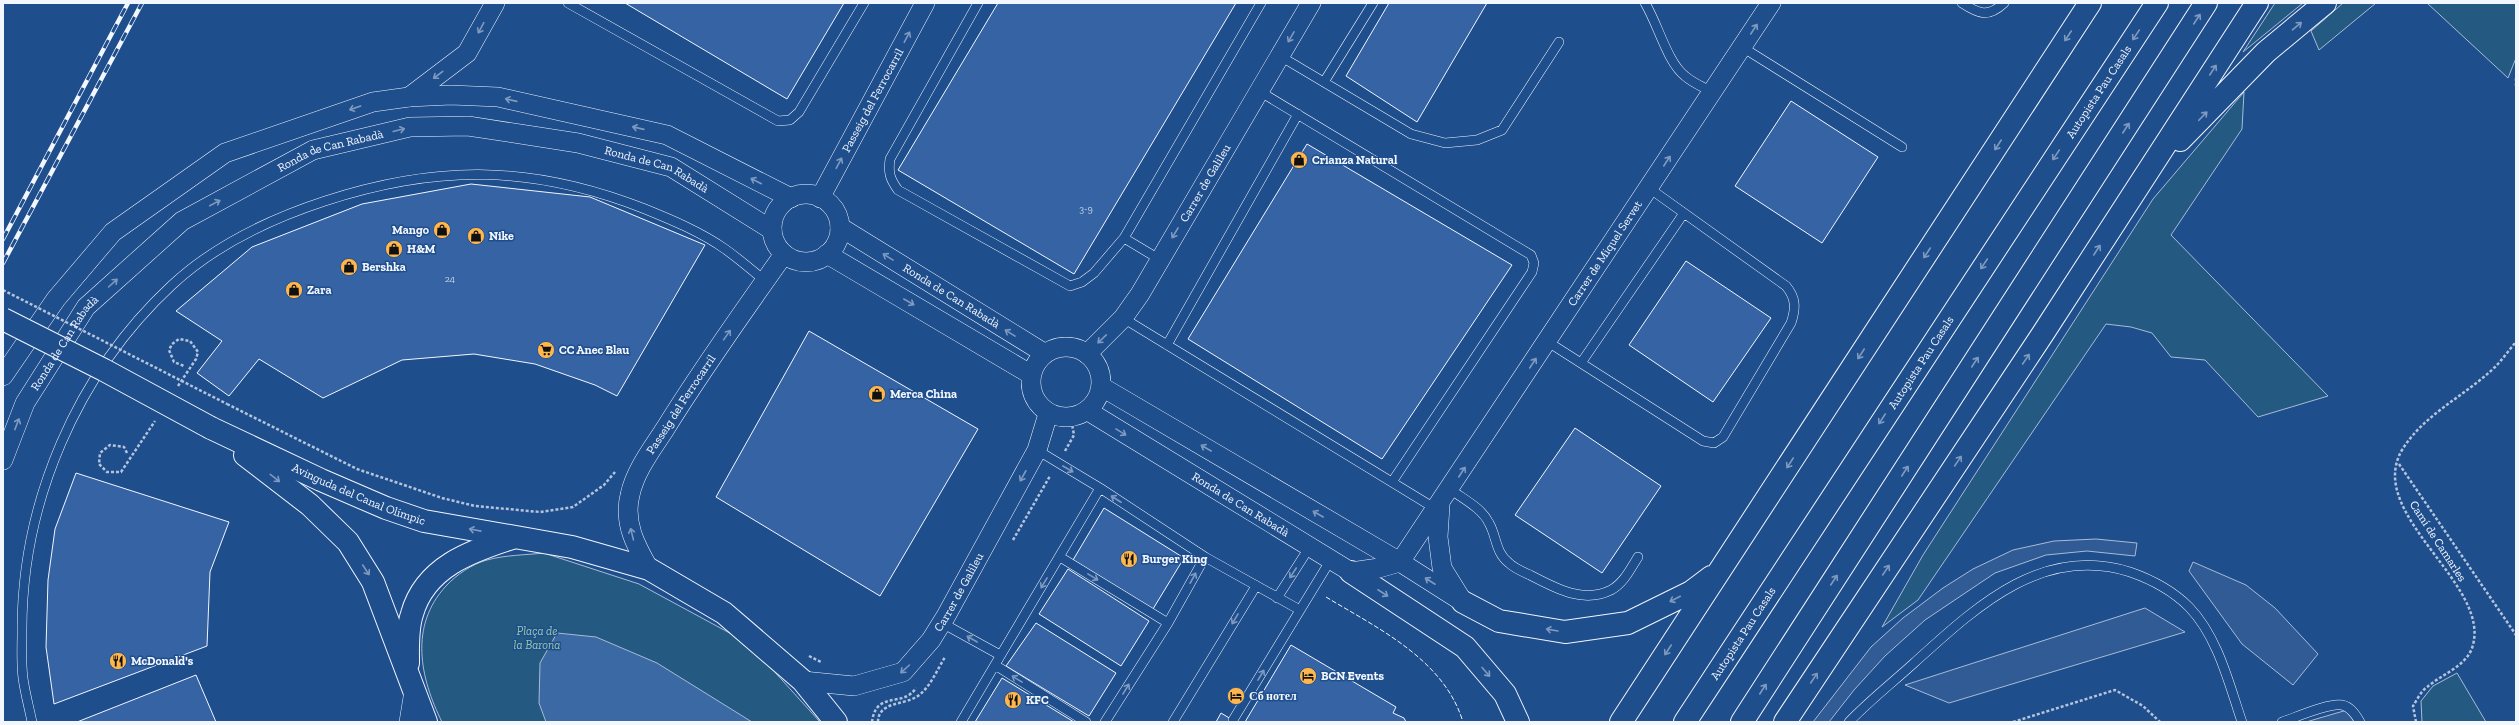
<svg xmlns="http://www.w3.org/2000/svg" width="2519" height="725" viewBox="0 0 2519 725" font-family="'Zilla Slab',serif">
	<rect width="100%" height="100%" fill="#1f4e8c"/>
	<path fill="#245a82" stroke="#a8bbd7" d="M2275,3H2303L2243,52Z
		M2343,3H2376L2319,50L2311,31Z
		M2427,3H2516V58L2508,78Z
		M2244,92L2242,129L2171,235L2328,396L2258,417L2205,360L2171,357L2152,333L2131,327L2106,324L1918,600L1882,627L1923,555L2153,199Z
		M544,553L639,584L737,637L773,670L820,722H442C420,678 409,626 446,586C456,575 472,564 487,560C505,555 526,555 544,553Z
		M2457,673L2486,722H2422L2421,701L2433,686Z"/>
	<path fill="#305b95" stroke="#a8bbd7" d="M2096,539L2137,543L2135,556L2087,551L2046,555L1995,573L1925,620L1885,656L1854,690L1829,722H1813L1871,647L1903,618L1943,588L1973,569L2013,550L2054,541Z
		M2193,562L2246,585L2275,608L2318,654L2293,685L2242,644L2189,571Z
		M2145,608L2185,632L1949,703L1905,685Z
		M2347,710L2354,722H2306Z"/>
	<path fill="#3b69a3" stroke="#a8bbd7" d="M557,633L596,637L657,663L752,722H546L539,703L540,663Z"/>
	<path fill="#3563a3" stroke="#f2f6ff" d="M625,3H844L787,99Z
		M998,3H1236L1074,274L898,170Z
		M1389,3H1487L1417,122L1346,76Z
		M1791,101L1878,157L1822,243L1735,186Z
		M1307,144L1512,265L1382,459L1188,339Z
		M471,184L590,197L705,245L617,396L595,385L535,364L474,354L402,360L323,398L259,359L229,396L197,373L222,341L176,311L252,247L362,204Z
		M1686,261L1771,318L1713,402L1629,345Z
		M809,331L978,429L880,596L716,497Z
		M1575,428L1661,486L1602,573L1515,515Z
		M76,473L229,522L210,572L207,646L54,704L46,647L48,580L55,529Z
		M1104,508L1184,558L1153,609L1073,560Z
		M1068,569L1149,621L1121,666L1039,614Z
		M1036,623L1116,673L1089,716L1006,666Z
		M1291,645L1396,707L1393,713L1404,718L1406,722H1245Z
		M196,675L216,722H77Z
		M1002,678L1074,722H975Z
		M1221,713L1236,722H1216Z"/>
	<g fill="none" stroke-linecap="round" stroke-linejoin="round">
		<defs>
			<path id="service" d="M568,3L778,121L790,120L799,112L864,3
				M978,3L890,159C888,173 890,179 898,190L1070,286L1082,282L1094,273L1124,238L1261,3
				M1645,3C1658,24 1667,62 1685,76C1693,83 1703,87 1712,92
				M1962,3C1979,14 1988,18 2004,3
				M1742,47L1902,147
				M1280,56L1411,134L1445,143L1477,140L1502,130L1559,42
				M1324,82L1373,3
				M1259,91L1531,255L1534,263L1532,272L1392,482
				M1124,238L1159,259
				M1123,318L1436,509
				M1548,342L1703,441L1714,443L1723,437L1791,323C1796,308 1796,298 1786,286L1649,188
				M1167,345L1298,114
				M1581,363L1684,213
				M1037,450L1100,488
				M1450,489C1463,499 1482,508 1489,523C1497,537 1495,552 1509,563C1514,568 1523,572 1530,575C1555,588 1583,604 1611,590C1624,583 1631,568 1638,557
				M1060,557L1168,623
				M1205,557L1300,610
				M1277,598L1309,548
				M942,623L1000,655
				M995,665L1086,722
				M1233,720L1330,561
				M32,722C29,707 25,693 23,678C21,663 22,647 22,633C21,503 77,373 172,285C215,245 270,219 325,201C439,164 533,165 645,209C672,220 701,232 725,249C739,259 752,270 765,281
				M961,722L1100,488L1205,557L1168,623L1105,722
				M1173,722L1256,586
				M1849,722C1869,701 1892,683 1914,663C1975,608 2041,544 2130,572C2153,580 2172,590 2189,607C2218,637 2229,684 2242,722
				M2282,722C2297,717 2328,703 2342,705C2351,707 2356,715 2360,722"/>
			<g id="minor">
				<path d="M409,97L467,53L495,3"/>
				<circle cx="806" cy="228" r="34"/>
				<path id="s1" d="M820,198L925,3"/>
				<path id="s2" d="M840,227L1044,353"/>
				<path d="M827,254L1030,374"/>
				<circle cx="1066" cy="382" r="35"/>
				<path id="s3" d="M1087,354L1123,318L1140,294L1311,3"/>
				<path d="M3,376L56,299L113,232L225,153L373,102L409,97L451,95L498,97L667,135L791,198"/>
				<path d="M1102,387L1400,562L1463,602"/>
				<path id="s4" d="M1088,411L1351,572L1379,568L1400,562L1771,3"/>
				<path id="s5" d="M3,460L25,403L86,307L182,221L313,150L410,127L468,126L578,143L671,167L772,230"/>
				<path d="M1440,506L1438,537L1442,568L1460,597"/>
				<path id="s6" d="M649,569C636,546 623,523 630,495C635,471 652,449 665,429C702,369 743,312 784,254"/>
				<path id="s7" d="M803,681L854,686L903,672L931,640L946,616L1037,450L1048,414"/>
				<path d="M409,722L414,691"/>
			</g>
			<g id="tertiary">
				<path id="s8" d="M211,428L321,480L386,508L424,521L572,547L649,569L724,613L803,681L836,722"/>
				<path d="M245,455L310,505L348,542L373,582L426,722"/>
				<path d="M408,663C408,647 407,629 412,614C425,567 471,551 512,538"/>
			</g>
			<path id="trunk" d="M2180,140L2266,52L2325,3
				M1351,572L1465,647L1505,694L1518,722
				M1463,602L1499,621L1565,632L1628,623L1691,592L1711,577
				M1621,722L2090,3
				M1785,722L2042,335L2257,3"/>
			<g id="motorway">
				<path id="s9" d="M1685,722L2157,3"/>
				<path d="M1742,722L2206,3"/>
			</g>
		</defs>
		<use href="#service" stroke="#f2f6ff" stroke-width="10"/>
		<use href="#minor" stroke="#f2f6ff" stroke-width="20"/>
		<use href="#tertiary" stroke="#f2f6ff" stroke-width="24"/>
		<use href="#trunk" stroke="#f2f6ff" stroke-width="24"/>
		<use href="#motorway" stroke="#f2f6ff" stroke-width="24"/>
		<path stroke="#b3c4dc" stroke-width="2.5" stroke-dasharray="3 2" stroke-linecap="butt" d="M2516,78V88
			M227,404L357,469L442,498L475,506L540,512L573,507L604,485L615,472
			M1065,451L1074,435L1072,424
			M2399,464L2516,635
			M1013,540L1050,476
			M809,656L821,662
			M872,722C876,690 903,708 916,688
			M878,722C878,702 903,705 916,697C929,690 937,670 945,657
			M2013,722L2115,690L2143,706L2160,722
			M2416,722L2413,706C2417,700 2421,691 2427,687C2441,675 2466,666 2472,648C2494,585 2364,515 2402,450C2424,414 2465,396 2495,367C2502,360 2509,350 2516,342"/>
		<use href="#service" stroke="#1f4e8c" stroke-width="9"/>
		<use href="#minor" stroke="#1f4e8c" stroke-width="19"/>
		<use href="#tertiary" stroke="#1f4e8c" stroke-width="22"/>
		<use href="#trunk" stroke="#1f4e8c" stroke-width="22"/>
		<use href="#motorway" stroke="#1f4e8c" stroke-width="22"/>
		<defs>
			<path id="rail" d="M3,239L128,3
				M3,263L142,3"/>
		</defs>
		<use href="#rail" stroke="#f2f6ff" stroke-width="4.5"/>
		<use href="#rail" stroke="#1f4e8c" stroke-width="3" stroke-dasharray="9" stroke-linecap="butt"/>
		<defs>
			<path id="tertiary-bridge" d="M3,319L104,370L211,428"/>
		</defs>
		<use href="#tertiary-bridge" stroke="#f2f6ff" stroke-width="24" stroke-linecap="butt"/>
		<path stroke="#b3c4dc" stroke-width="2.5" stroke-dasharray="3 2" stroke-linecap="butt" d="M3,290L227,404
			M178,386L196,359L198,352L190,341L179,339L172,344L169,350L174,362L184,366
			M127,453L124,447L110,445L100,453L99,464L107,472H121L155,421"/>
		<use href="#tertiary-bridge" stroke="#1f4e8c" stroke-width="22"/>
		<path stroke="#f2f6ff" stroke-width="1" stroke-dasharray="5 2" stroke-linecap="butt" d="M1326,597C1377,628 1444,659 1463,722"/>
	</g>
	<defs><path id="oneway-shaft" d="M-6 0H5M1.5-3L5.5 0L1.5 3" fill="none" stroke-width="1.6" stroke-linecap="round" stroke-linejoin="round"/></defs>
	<g stroke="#7e9ac0">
		<use href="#oneway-shaft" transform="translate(2197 19) rotate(-57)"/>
		<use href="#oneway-shaft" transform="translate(2297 26) rotate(-40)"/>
		<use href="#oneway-shaft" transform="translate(481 28) rotate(118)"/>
		<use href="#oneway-shaft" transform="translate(1754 29) rotate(-57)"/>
		<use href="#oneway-shaft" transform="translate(2136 35) rotate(124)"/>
		<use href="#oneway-shaft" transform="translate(2068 36) rotate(123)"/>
		<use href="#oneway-shaft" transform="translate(907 37) rotate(-62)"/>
		<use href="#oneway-shaft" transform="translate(1291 37) rotate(120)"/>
		<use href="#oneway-shaft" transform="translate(2213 70) rotate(-57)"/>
		<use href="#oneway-shaft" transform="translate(438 75) rotate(143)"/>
		<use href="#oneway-shaft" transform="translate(511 100) rotate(-167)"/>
		<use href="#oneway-shaft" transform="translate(355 108) rotate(161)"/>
		<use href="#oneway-shaft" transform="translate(2203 116) rotate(-46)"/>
		<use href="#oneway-shaft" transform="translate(638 128) rotate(-167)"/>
		<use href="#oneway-shaft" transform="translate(2126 128) rotate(-57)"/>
		<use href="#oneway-shaft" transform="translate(399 130) rotate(-14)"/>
		<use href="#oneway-shaft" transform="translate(1998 145) rotate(123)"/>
		<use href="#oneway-shaft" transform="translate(2056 155) rotate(124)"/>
		<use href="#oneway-shaft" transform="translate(1667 161) rotate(-57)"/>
		<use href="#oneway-shaft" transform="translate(839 163) rotate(-62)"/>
		<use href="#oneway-shaft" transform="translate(756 181) rotate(-153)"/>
		<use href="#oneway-shaft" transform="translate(215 203) rotate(-28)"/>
		<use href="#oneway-shaft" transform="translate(1175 233) rotate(121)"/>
		<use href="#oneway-shaft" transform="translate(2097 250) rotate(-57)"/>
		<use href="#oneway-shaft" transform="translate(1927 253) rotate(123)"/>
		<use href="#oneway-shaft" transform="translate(888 257) rotate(-148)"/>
		<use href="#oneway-shaft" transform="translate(1984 264) rotate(124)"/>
		<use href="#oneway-shaft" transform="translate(113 283) rotate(-42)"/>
		<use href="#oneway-shaft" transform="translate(909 302) rotate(30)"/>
		<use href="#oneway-shaft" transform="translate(1010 333) rotate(-148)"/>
		<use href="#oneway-shaft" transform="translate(727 335) rotate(-55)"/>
		<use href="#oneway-shaft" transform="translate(1102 339) rotate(136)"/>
		<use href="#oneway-shaft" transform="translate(1861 354) rotate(123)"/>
		<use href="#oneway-shaft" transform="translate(2026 359) rotate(-56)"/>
		<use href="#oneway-shaft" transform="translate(1975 362) rotate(-57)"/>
		<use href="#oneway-shaft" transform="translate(1533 363) rotate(-57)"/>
		<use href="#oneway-shaft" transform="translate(1882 419) rotate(123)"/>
		<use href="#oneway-shaft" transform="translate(17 424) rotate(-69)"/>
		<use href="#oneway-shaft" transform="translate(1121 432) rotate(32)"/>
		<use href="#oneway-shaft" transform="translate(1206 448) rotate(-150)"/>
		<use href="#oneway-shaft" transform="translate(1958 461) rotate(-56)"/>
		<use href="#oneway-shaft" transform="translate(1790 463) rotate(123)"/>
		<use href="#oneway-shaft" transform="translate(1068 469) rotate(30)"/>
		<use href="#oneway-shaft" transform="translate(1905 471) rotate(-57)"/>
		<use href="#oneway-shaft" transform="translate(1462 472) rotate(-57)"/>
		<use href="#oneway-shaft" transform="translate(1023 476) rotate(119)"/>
		<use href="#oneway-shaft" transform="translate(275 478) rotate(38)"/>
		<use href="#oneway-shaft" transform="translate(1116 499) rotate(-147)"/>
		<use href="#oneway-shaft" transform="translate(1318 514) rotate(-150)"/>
		<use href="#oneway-shaft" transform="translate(475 530) rotate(-169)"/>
		<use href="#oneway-shaft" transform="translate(632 534) rotate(-104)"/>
		<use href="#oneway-shaft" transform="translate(366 570) rotate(57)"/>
		<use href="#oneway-shaft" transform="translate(1886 570) rotate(-56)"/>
		<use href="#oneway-shaft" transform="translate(1293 573) rotate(123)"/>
		<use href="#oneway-shaft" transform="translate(1093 577) rotate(31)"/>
		<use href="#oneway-shaft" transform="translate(1193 578) rotate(-61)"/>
		<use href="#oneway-shaft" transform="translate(1834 580) rotate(-57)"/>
		<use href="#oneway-shaft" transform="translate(1430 581) rotate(-147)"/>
		<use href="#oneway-shaft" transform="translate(1044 583) rotate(121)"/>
		<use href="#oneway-shaft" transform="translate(1383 593) rotate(33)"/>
		<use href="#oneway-shaft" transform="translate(1675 599) rotate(153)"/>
		<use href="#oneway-shaft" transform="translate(1235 619) rotate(121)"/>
		<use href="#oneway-shaft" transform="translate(1552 630) rotate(-170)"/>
		<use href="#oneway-shaft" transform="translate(972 639) rotate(-150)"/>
		<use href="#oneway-shaft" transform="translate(1668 650) rotate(123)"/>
		<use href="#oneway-shaft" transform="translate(905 669) rotate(138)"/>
		<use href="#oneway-shaft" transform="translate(1486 672) rotate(49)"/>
		<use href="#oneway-shaft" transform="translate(1261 675) rotate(-59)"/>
		<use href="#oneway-shaft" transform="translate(1814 678) rotate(-56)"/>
		<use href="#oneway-shaft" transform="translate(1017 679) rotate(-148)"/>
		<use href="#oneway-shaft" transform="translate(1126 689) rotate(-58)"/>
		<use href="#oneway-shaft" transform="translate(1763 689) rotate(-57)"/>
	</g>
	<defs>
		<symbol id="shop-disc" viewBox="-11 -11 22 22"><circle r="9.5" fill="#ffb74d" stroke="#1f4e8c"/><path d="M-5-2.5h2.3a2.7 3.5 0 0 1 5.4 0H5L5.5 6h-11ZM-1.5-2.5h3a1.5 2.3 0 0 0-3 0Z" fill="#111"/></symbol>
		<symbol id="supermarket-disc" viewBox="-11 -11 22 22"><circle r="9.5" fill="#ffb74d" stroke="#1f4e8c"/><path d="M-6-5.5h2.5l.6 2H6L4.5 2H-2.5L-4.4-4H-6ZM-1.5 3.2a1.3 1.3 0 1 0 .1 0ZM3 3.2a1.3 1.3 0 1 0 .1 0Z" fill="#111"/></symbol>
		<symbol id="restaurant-disc" viewBox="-11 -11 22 22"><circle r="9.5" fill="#ffb74d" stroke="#1f4e8c"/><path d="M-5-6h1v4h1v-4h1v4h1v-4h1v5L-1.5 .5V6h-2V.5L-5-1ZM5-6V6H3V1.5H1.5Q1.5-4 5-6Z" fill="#111"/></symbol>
		<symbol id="hotel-disc" viewBox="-11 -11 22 22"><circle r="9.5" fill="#ffb74d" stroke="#1f4e8c"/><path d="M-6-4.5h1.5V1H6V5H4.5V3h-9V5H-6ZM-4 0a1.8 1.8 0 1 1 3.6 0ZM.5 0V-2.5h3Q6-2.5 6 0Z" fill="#111"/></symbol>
	</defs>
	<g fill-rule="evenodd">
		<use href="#shop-disc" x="1289" y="150" width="20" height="20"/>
		<use href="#shop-disc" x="432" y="220" width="20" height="20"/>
		<use href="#shop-disc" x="466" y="226" width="20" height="20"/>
		<use href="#shop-disc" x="384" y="239" width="20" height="20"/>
		<use href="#shop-disc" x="339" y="257" width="20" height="20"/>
		<use href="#shop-disc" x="284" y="280" width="20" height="20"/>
		<use href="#supermarket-disc" x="536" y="340" width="20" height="20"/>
		<use href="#shop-disc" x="867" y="384" width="20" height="20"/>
		<use href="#restaurant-disc" x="1119" y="549" width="20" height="20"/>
		<use href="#restaurant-disc" x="108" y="651" width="20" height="20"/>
		<use href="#hotel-disc" x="1298" y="666" width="20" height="20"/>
		<use href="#hotel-disc" x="1226" y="686" width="20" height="20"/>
		<use href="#restaurant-disc" x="1003" y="690" width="20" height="20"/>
	</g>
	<g text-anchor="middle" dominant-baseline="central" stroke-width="3" stroke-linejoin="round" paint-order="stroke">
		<g font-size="10" fill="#c3d1e8">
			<text x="1086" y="209">3-9</text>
			<text x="450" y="279">24</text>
		</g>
		<g font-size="12" fill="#f2f6ff" stroke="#1f4e8c">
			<text stroke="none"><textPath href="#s9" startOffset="754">Autopista Pau Casals</textPath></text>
			<text stroke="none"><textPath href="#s1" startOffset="111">Passeig del Ferrocarril</textPath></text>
			<text stroke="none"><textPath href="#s5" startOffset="469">Ronda de Can Rabadà</textPath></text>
			<text stroke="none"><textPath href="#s5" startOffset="805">Ronda de Can Rabadà</textPath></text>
			<text stroke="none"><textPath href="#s3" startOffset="209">Carrer de Galileu</textPath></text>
			<text stroke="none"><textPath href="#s4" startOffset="729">Carrer de Miquel Servet</textPath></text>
			<text stroke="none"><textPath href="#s2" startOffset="131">Ronda de Can Rabadà</textPath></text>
			<text stroke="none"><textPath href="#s5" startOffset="133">Ronda de Can Rabadà</textPath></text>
			<text stroke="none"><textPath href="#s9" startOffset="430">Autopista Pau Casals</textPath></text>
			<text stroke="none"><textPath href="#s6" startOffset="183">Passeig del Ferrocarril</textPath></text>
			<text stroke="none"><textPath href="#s8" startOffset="162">Avinguda del Canal Olímpic</textPath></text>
			<text stroke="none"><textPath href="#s4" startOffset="179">Ronda de Can Rabadà</textPath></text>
			<text transform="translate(2438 541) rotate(57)">Camí de Camarles</text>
			<text stroke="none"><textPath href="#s7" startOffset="200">Carrer de Galileu</textPath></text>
			<text stroke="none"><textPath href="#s9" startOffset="106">Autopista Pau Casals</textPath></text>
		</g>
		<g font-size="12" font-weight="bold" fill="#f2f6ff" stroke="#1f4e8c" text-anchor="start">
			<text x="1312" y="160">Crianza Natural</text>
			<text x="429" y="230" text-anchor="end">Mango</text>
			<text x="489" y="236">Nike</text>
			<text x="407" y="249">H&amp;M</text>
			<text x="362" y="267">Bershka</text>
			<text x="307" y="290">Zara</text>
			<text x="559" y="350">CC Anec Blau</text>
			<text x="890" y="394">Merca China</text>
			<text x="1142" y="559">Burger King</text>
			<text x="131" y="661">McDonald's</text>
			<text x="1321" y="676">BCN Events</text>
			<text x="1249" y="696">Сб нотел</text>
			<text x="1026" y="700">KFC</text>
		</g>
		<g font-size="12" font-style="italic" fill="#97c8a6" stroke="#1f4e8c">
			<text x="537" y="631">Plaça de<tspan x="537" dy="14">la Barona</tspan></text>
		</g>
	</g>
	<rect width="2519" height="725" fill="none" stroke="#f2f6ff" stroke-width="8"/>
</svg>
